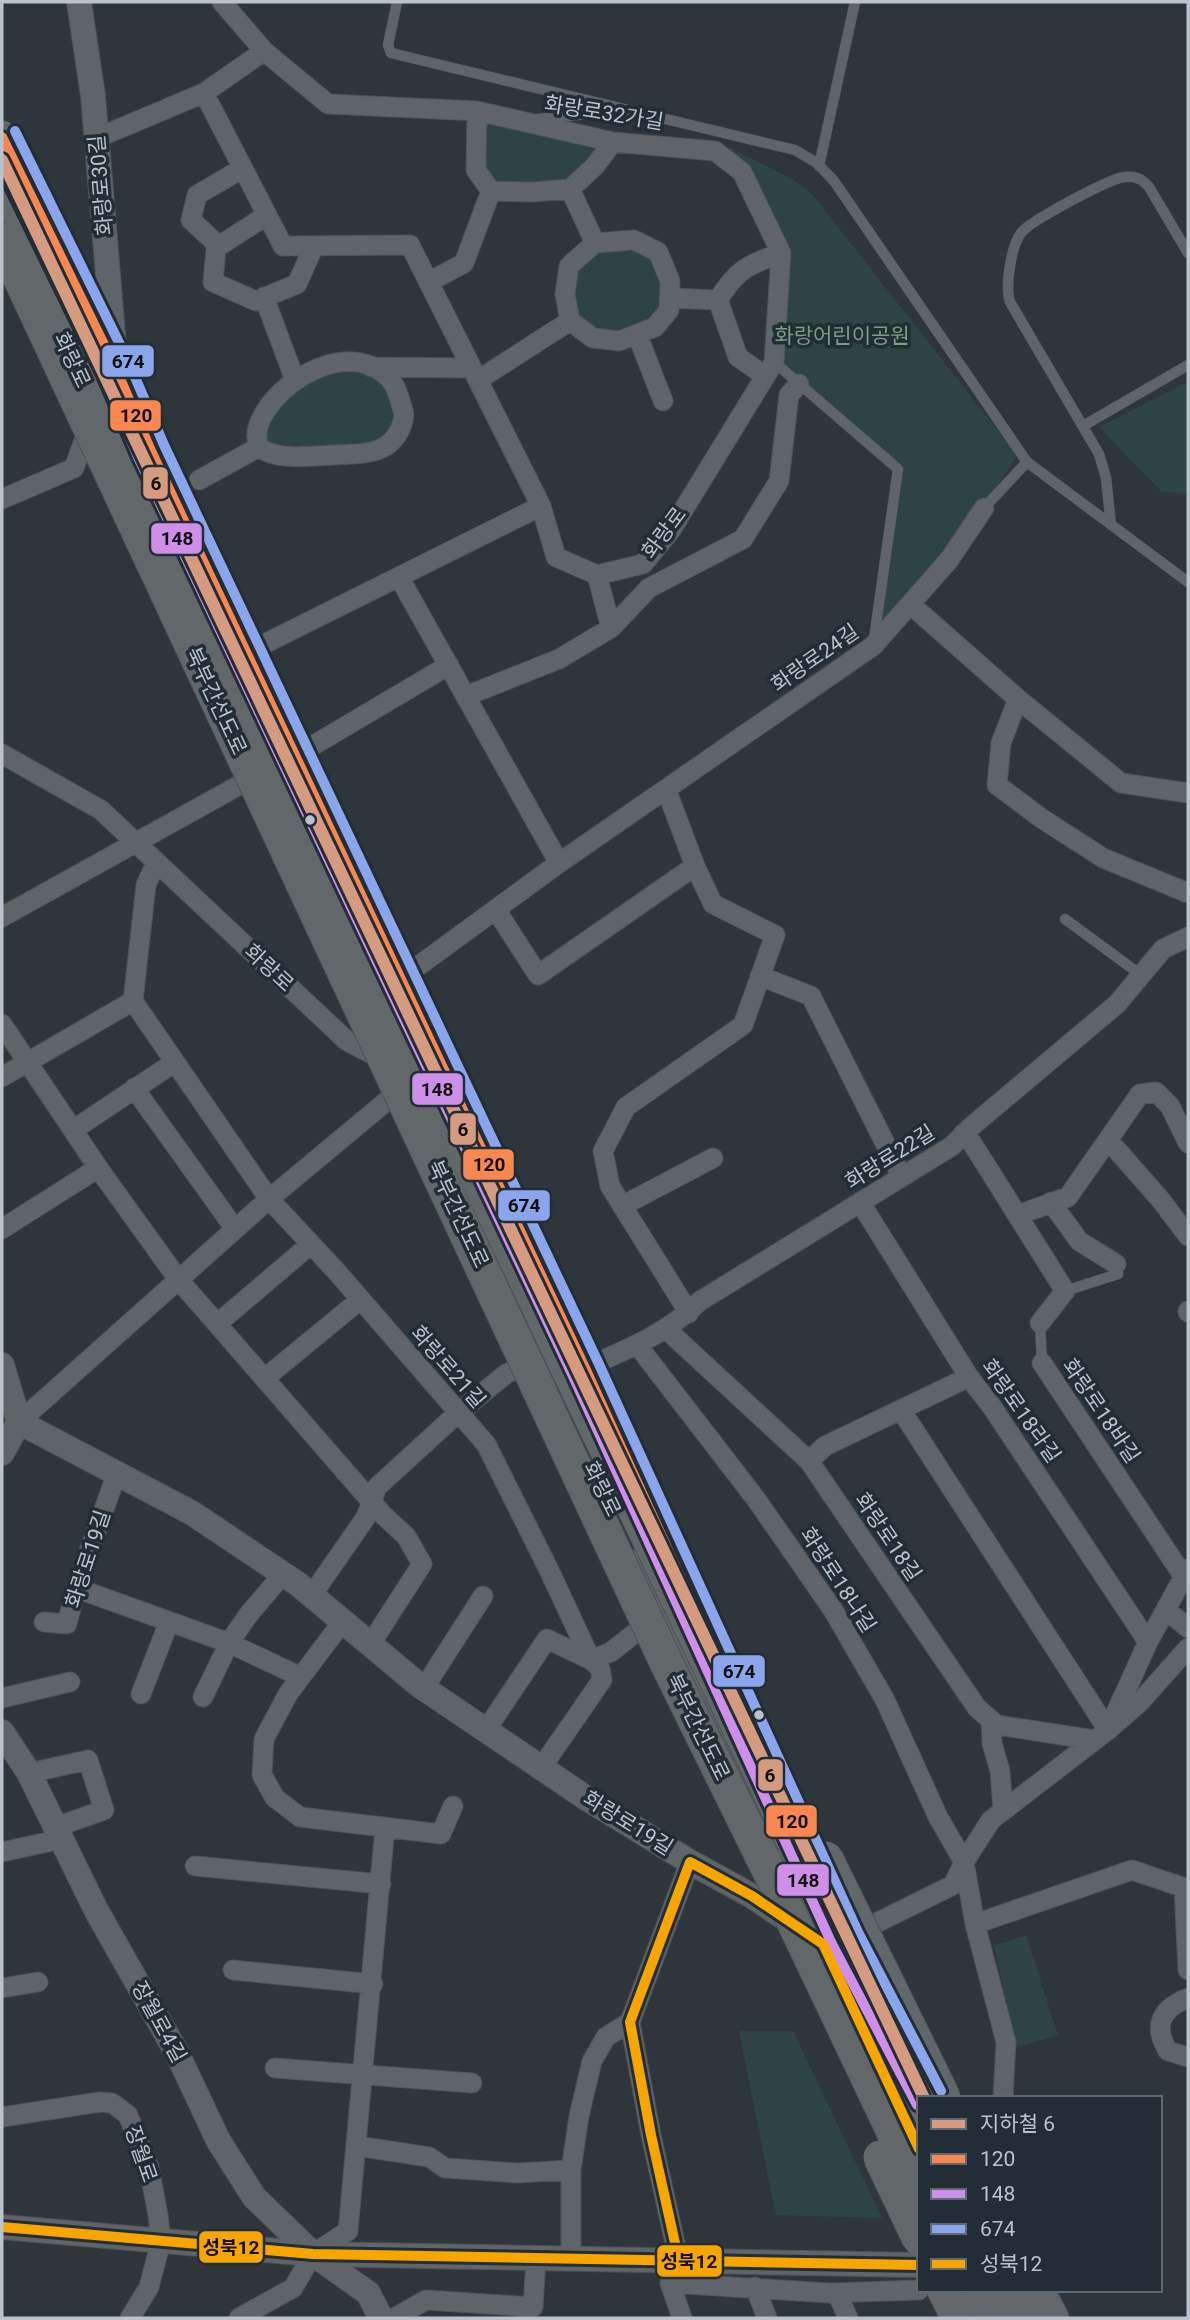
<svg xmlns="http://www.w3.org/2000/svg" width="1190" height="2320" viewBox="0 0 1190 2320" font-family="Roboto,'Noto Sans KR',sans-serif">
	<rect width="100%" height="100%" fill="#2f363b"/>
	<path fill="#2e4443" d="M477,111L613,142L570,189L491,191L476,170Z
		M731,148L795,181L811,193L1017,455L984,508L873,646L898,469L774,362L781,253L742,172L715,151Z
		M595,243L658,252L669,310L619,341L570,321L569,266Z
		M323,367L380,372L401,403L396,439L291,456L256,441L259,421Z
		M1188,382V495L1161,491L1099,427Z
		M1026,1936L1058,2035L1016,2047L994,1945Z
		M739,2031H793L882,2218L776,2215Z"/>
	<g fill="none" stroke-linecap="round" stroke-linejoin="round">
		<defs>
			<path id="service" d="M397,2L388,45L391,53L795,150L817,163L834,181L1027,462L1188,582
				M538,119L617,111
				M819,166L855,2
				M774,362L898,469L874,639
				M1083,426L1188,365
				M984,508L1027,462
				M1111,525L1106,478L1099,454L1010,302C1005,287 1011,246 1021,233C1030,221 1110,178 1125,177C1136,176 1142,179 1149,187L1188,253
				M1065,919L1141,975
				M1065,1291L1118,1274L1116,1264
				M1040,1323L1042,1363"/>
			<path id="minor" d="M222,2L264,51L328,104L477,111L613,142L715,151L742,172L781,253L774,362L671,530L643,564L597,575L556,557L541,506L248,652
				M204,93L283,246L410,245L541,506
				M477,111L476,170L491,191
				M97,138L204,93L264,51
				M570,189L595,166L613,142
				M267,215L216,248L213,282L256,301L297,284L314,246
				M219,246L191,220L197,195L243,168
				M429,282L464,263L491,191L532,192L570,189L595,243
				M264,297L295,380
				M669,298L718,300C737,269 748,265 781,253
				M718,300L738,357L765,376
				M637,334L663,401
				M371,367L472,368
				M478,380L570,321L593,338L619,341L655,327L669,310L670,281L658,252L634,240L595,243L569,266L565,294L570,321
				M199,480L259,447C254,435 258,423 265,412C287,376 350,340 389,378C396,385 399,397 402,407C405,414 404,420 401,427C388,458 359,453 332,455C313,456 274,461 259,447
				M2,499L74,468L90,424
				M597,575L611,628L649,588L743,539L779,481L789,395L799,384
				M399,577L559,863
				M910,604L1018,699L1121,783L1188,793
				M466,696L559,659L611,628
				M1018,699L1001,743L997,785L1041,818L1103,858L1188,893
				M2,754L101,810L347,1041L383,1060
				M297,755L449,665
				M666,789L695,866L713,904L775,935L743,1025L626,1107L603,1151L610,1186L689,1313
				M156,863L146,885L133,1001L269,1199L337,1272L486,1444L548,1568L591,1660
				M496,910L538,975L695,866
				M2,917L261,773
				M760,976L811,996L902,1177
				M402,978L559,863L873,646L949,560L984,508
				M2,1024L101,1172L178,1279L383,1515L406,1536L422,1564L370,1645
				M2,1077L133,1001
				M134,1088L235,1229
				M73,1130L175,1062
				M963,1134L972,1143L1065,1291L1040,1323
				M1109,1141L1160,1199L1188,1236
				M860,1202L969,1377L992,1407L1148,1642
				M1051,1202L1079,1241L1116,1264
				M622,1206L713,1158
				M1018,1215L1068,1197L1140,1094L1156,1092L1170,1106L1188,1143
				M2,1229L98,1168
				M1188,1311V1312
				M217,1324L311,1244
				M666,1329L809,1461L977,1708L991,1720L992,1743L1000,1771L1003,1810
				M638,1346L756,1499L833,1610L885,1700L938,1817L964,1862L975,1924L1006,2042L1003,2098
				M1042,1363L1184,1577
				M585,1368C628,1349 666,1334 700,1301L952,1146L972,1126L1117,1004L1163,949L1188,937
				M265,1378L360,1300
				M901,1410L1108,1730L1141,1701L1188,1648
				M19,1422L269,1199L406,1085
				M809,1461L825,1446L969,1377
				M76,1588L229,1643L301,1677
				M312,1595L366,1517L377,1487L458,1413L506,1374L534,1361
				M1166,1610L1188,1628
				M343,1621L288,1694L264,1739L262,1775L275,1798L300,1817L441,1834L453,1806
				M44,1622L67,1624L76,1588L117,1473
				M591,1660L611,1652L654,1618
				M424,1688L483,1596
				M141,1694L169,1622
				M203,1697L229,1643L249,1614L283,1574
				M2,1698L70,1682
				M991,1720L997,1725L1094,1740
				M486,1730L547,1639L591,1660L600,1668L602,1680L541,1768
				M2,1852L52,1841L56,1827L104,1810L88,1760L29,1773
				M195,1866L381,1884
				M1184,1889L1188,1970
				M975,1924L1132,1870L1188,1889
				M854,1934L953,1885L964,1862L991,1820L1108,1730L1148,1642L1188,1569
				M233,1970L373,1984
				M2,1988L38,1982
				M1188,1998C1162,2008 1152,2025 1168,2051L1188,2057
				M275,2068L472,2083
				M2,2117L100,2102L112,2103L128,2115L149,2167L158,2215L161,2241L149,2287L130,2318
				M357,2146L429,2157L445,2168L517,2173L571,2170
				M571,2260V2170L579,2116L592,2061L606,2037L630,2022
				M679,2261L651,2135L630,2022L690,1862
				M755,2287L767,2318
				M837,2293L848,2318
				M239,2318L293,2288L313,2254L348,2231L385,1827
				M394,2318L426,2300L533,2307L536,2259
				M682,2318L670,2283L829,2293L919,2290"/>
			<path id="tertiary" d="M79,2L93,96L115,358
				M2,1365L19,1422L192,1513L298,1584L419,1685L586,1798L690,1862L752,1896L795,1925
				M2,1453L19,1422
				M2,1732L29,1773L96,1910L177,2053L218,2140L254,2197L313,2254L368,2293L381,2318
				M2,2227L313,2254L919,2265"/>
			<path id="primary" d="M2,137L116,369L151,451L402,978L512,1214
				M505,1272L519,1302L539,1361
				M639,1565L864,2032
				M980,2290L993,2318"/>
			<path id="trunk" d="M944,2290L958,2318
				M1008,2290L1020,2318
				M1037,2290L1052,2318"/>
		</defs>
		<use href="#service" stroke="#4c5256" stroke-width="11"/>
		<use href="#minor" stroke="#4c5256" stroke-width="21"/>
		<use href="#tertiary" stroke="#4c5256" stroke-width="26"/>
		<use href="#primary" stroke="#4c5358" stroke-width="33"/>
		<use href="#trunk" stroke="#4c5257" stroke-width="35"/>
		<use href="#service" stroke="#5f6469" stroke-width="10"/>
		<use href="#minor" stroke="#5f6469" stroke-width="19"/>
		<use href="#tertiary" stroke="#5f6469" stroke-width="24"/>
		<use href="#primary" stroke="#61676b" stroke-width="32"/>
		<use href="#trunk" stroke="#62676a" stroke-width="33"/>
		<defs>
			<path id="trunk-bridge" d="M2,180L919,2107
				M2,240L667,1664L774,1881L919,2186
				M826,1858L944,2098
				M880,2157L919,2239"/>
		</defs>
		<use href="#trunk-bridge" stroke="#4c5257" stroke-width="35" stroke-linecap="butt"/>
		<use href="#trunk-bridge" stroke="#62676a" stroke-width="33"/>
		<defs>
			<path id="bus-1" d="M2,137L116,369L151,451L585,1368L845,1938L929,2098"/>
			<path id="bus-2" d="M2,168L103,375L138,457L572,1374L832,1944L917,2105"/>
			<path id="bus-3" d="M15,131L129,363L164,445L598,1362L858,1932L941,2091"/>
			<path id="bus-4" d="M2,2227L313,2254L919,2265
				M679,2261L651,2135L630,2022L690,1862L752,1896L823,1944L919,2149"/>
		</defs>
		<use href="#bus-1" stroke="#222d36" stroke-width="16"/>
		<use href="#bus-2" stroke="#222d36" stroke-width="16"/>
		<use href="#bus-3" stroke="#222d36" stroke-width="16"/>
		<use href="#bus-4" stroke="#222d36" stroke-width="16"/>
		<use href="#bus-1" stroke="#f88751" stroke-width="10"/>
		<use href="#bus-2" stroke="#ce8fe9" stroke-width="10"/>
		<use href="#bus-3" stroke="#8ba5ed" stroke-width="10"/>
		<use href="#bus-4" stroke="#f7a600" stroke-width="10"/>
		<defs>
			<path id="metro-1" d="M2,160L924,2098"/>
		</defs>
		<use href="#metro-1" stroke="#222d36" stroke-width="18"/>
		<use href="#metro-1" stroke="#d59b80" stroke-width="12"/>
	</g>
	<g fill="#bac3cb" stroke="#222d36" stroke-width="2.5">
		<circle cx="310" cy="820" r="6"/>
		<circle cx="759" cy="1715" r="6"/>
	</g>
	<g text-anchor="middle" dominant-baseline="central" stroke-width="7" stroke-linejoin="round" paint-order="stroke">
		<g font-size="21" fill="#bac3cb" stroke="#222d36">
			<text transform="translate(604 113) rotate(9)">화랑로32가길</text>
			<text transform="translate(101 185) rotate(-95)">화랑로30길</text>
			<text transform="translate(72 360) rotate(65)">화랑로</text>
			<text transform="translate(664 533) rotate(-53)">화랑로</text>
			<text transform="translate(815 658) rotate(-35)">화랑로24길</text>
			<text transform="translate(216 701) rotate(65)">북부간선도로</text>
			<text transform="translate(269 968) rotate(43)">화랑로</text>
			<text transform="translate(890 1157) rotate(-32)">화랑로22길</text>
			<text transform="translate(458 1214) rotate(65)">북부간선도로</text>
			<text transform="translate(448 1367) rotate(49)">화랑로21길</text>
			<text transform="translate(1021 1411) rotate(55)">화랑로18라길</text>
			<text transform="translate(1101 1411) rotate(56)">화랑로18바길</text>
			<text transform="translate(602 1489) rotate(64)">화랑로</text>
			<text transform="translate(888 1537) rotate(56)">화랑로18길</text>
			<text transform="translate(88 1559) rotate(-72)">화랑로19길</text>
			<text transform="translate(838 1580) rotate(57)">화랑로18나길</text>
			<text transform="translate(698 1727) rotate(64)">북부간선도로</text>
			<text transform="translate(628 1823) rotate(32)">화랑로19길</text>
			<text transform="translate(159 2022) rotate(61)">장월로4길</text>
			<text transform="translate(141 2154) rotate(71)">장월로</text>
		</g>
		<g font-size="21" fill="#7b9f7e" stroke="#222d36">
			<text x="842" y="336">화랑어린이공원</text>
		</g>
	</g>
	<g stroke="#222d36" stroke-width="2.5">
		<rect x="101" y="344" width="54" height="34" rx="7" fill="#8ba5ed"/>
		<rect x="109" y="399" width="53" height="33" rx="7" fill="#f88751"/>
		<rect x="142" y="466" width="27" height="34" rx="7" fill="#d59b80"/>
		<rect x="150" y="522" width="53" height="33" rx="7" fill="#ce8fe9"/>
		<rect x="411" y="1072" width="53" height="34" rx="7" fill="#ce8fe9"/>
		<rect x="449" y="1112" width="28" height="34" rx="7" fill="#d59b80"/>
		<rect x="462" y="1148" width="53" height="33" rx="7" fill="#f88751"/>
		<rect x="497" y="1189" width="54" height="33" rx="7" fill="#8ba5ed"/>
		<rect x="712" y="1654" width="54" height="34" rx="7" fill="#8ba5ed"/>
		<rect x="757" y="1758" width="27" height="34" rx="7" fill="#d59b80"/>
		<rect x="765" y="1804" width="53" height="34" rx="7" fill="#f88751"/>
		<rect x="776" y="1863" width="54" height="34" rx="7" fill="#ce8fe9"/>
		<rect x="198" y="2230" width="66" height="34" rx="7" fill="#f7a600"/>
		<rect x="656" y="2244" width="67" height="34" rx="7" fill="#f7a600"/>
	</g>
	<g font-size="19" text-anchor="middle" font-weight="bold" fill="#111">
		<text x="128" y="368">674</text>
		<text x="136" y="422">120</text>
		<text x="156" y="490">6</text>
		<text x="177" y="545">148</text>
		<text x="437" y="1096">148</text>
		<text x="463" y="1136">6</text>
		<text x="489" y="1171">120</text>
		<text x="524" y="1212">674</text>
		<text x="739" y="1678">674</text>
		<text x="770" y="1782">6</text>
		<text x="792" y="1828">120</text>
		<text x="803" y="1887">148</text>
		<text x="231" y="2254">성북12</text>
		<text x="689" y="2268">성북12</text>
	</g>
	<rect width="1190" height="2320" fill="none" stroke="#bac3cb" stroke-width="7"/>
	<rect x="917" y="2096" width="245" height="196" fill="#222d36" stroke="#5f6972" stroke-width="2"/>
	<rect x="931" y="2119" width="35" height="10" fill="#d59b80" stroke="#5f6972" stroke-width="2"/>
	<text x="980" y="2131" font-size="21" fill="#bac3cb">지하철 6</text>
	<rect x="931" y="2154" width="35" height="10" fill="#f88751" stroke="#5f6972" stroke-width="2"/>
	<text x="980" y="2166" font-size="21" fill="#bac3cb">120</text>
	<rect x="931" y="2189" width="35" height="10" fill="#ce8fe9" stroke="#5f6972" stroke-width="2"/>
	<text x="980" y="2201" font-size="21" fill="#bac3cb">148</text>
	<rect x="931" y="2224" width="35" height="10" fill="#8ba5ed" stroke="#5f6972" stroke-width="2"/>
	<text x="980" y="2236" font-size="21" fill="#bac3cb">674</text>
	<rect x="931" y="2259" width="35" height="10" fill="#f7a600" stroke="#5f6972" stroke-width="2"/>
	<text x="980" y="2271" font-size="21" fill="#bac3cb">성북12</text>
</svg>
